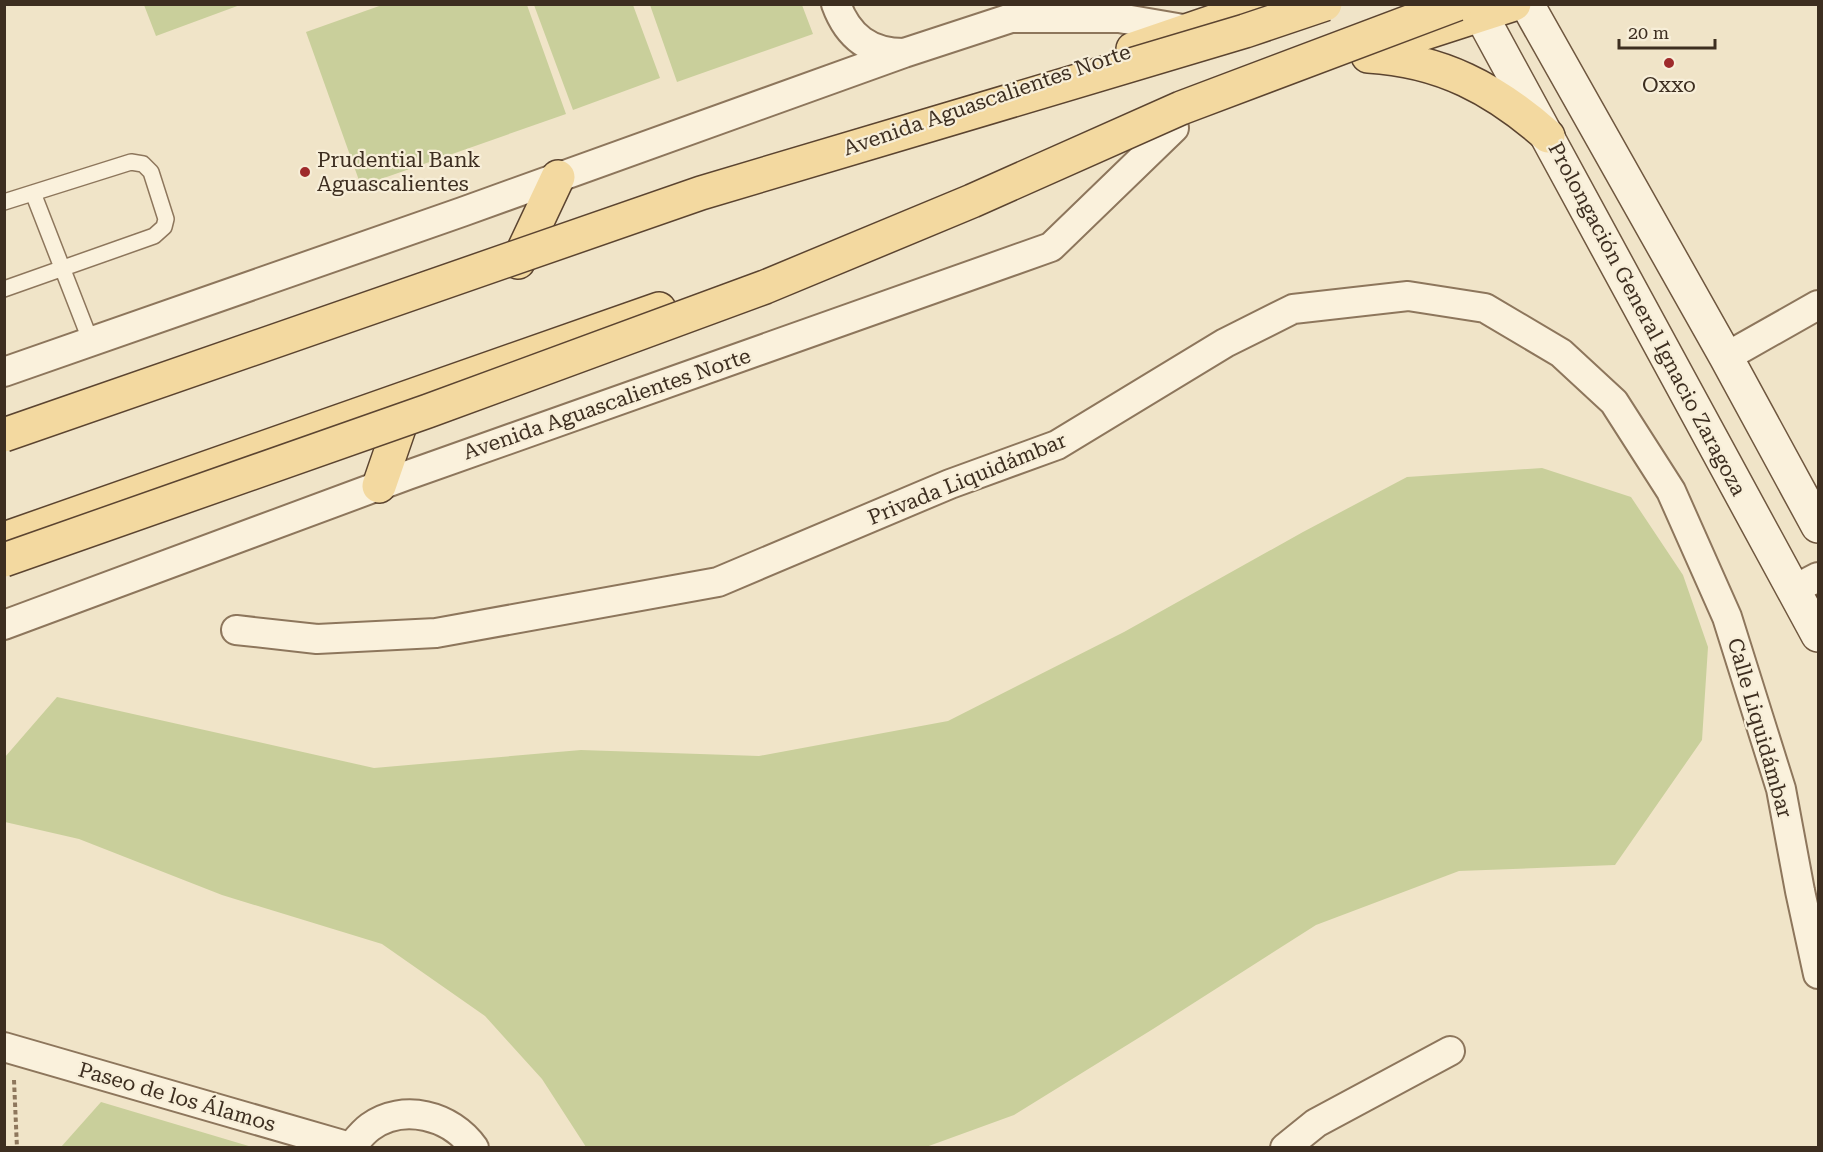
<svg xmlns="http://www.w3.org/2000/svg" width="1823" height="1152" viewBox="0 0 1823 1152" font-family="'Roboto Serif',serif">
	<rect width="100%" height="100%" fill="#f0e4c8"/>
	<path fill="#c9cf9b" d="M144,5V4L240,5L156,36Z
		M382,5H527L566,114L361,186L306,32Z
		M534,5H633L660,78L573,110Z
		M650,5H802L813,34L677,82Z
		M1542,468L1631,497L1683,575L1708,647L1702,740L1615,865L1459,871L1316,925L1153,1029L1014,1115L926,1147H586L542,1079L485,1016L382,944L222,895L79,839L5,822V757L57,697L374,768L581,750L759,756L948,721L1124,632L1303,532L1407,477Z
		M101,1102L252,1147H61Z"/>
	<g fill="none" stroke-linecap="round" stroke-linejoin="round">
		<defs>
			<path id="lane" d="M33,193L91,342
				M4,202L131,162L143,164L151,172L166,219L164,227L154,236L4,289"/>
			<path id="street" d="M836,4C848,37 870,53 904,53
				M1726,357L1818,305
				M4,372L462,212L904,53L1011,18H1119L1189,30
				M1793,590L1818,577
				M4,625L408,475L1051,247L1174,128
				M236,630L317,639L436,633L718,582L950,484L1057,445L1225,343L1293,309L1408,296L1485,308L1561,353L1614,402L1671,491L1727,617L1781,789L1800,891L1818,974
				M4,1047L350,1147
				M350,1148C356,1141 363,1132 370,1127C403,1103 451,1115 474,1148
				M1285,1148L1316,1123L1450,1051"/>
			<path id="secondary" d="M1475,4L1818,635
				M1527,4L1726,357L1818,526"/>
			<path id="primary" d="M1384,46L1514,4
				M1133,49L1265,4
				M1368,56C1441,60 1495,89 1548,136
				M518,262L558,177
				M379,486L409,399
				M4,539L659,309"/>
		</defs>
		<use href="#lane" stroke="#8d765c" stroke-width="18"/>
		<use href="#street" stroke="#8d765c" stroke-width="32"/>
		<use href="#secondary" stroke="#6f573f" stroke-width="36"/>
		<use href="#primary" stroke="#5b4430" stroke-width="36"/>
		<path stroke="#8d765c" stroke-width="4" stroke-dasharray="4.5 3" stroke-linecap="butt" d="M14,1080L17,1148"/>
		<use href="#lane" stroke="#faf1dc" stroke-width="15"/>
		<use href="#street" stroke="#faf1dc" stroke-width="28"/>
		<use href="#secondary" stroke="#faf1dc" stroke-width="33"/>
		<use href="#primary" stroke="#f3d9a0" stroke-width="33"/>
		<defs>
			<path id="primary-bridge" d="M4,435L701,193L1245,31L1325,4
				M4,560L428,411L765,287L972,201L1181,108L1457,4"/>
		</defs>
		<use href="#primary-bridge" stroke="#5b4430" stroke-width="36" stroke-linecap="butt"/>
		<use href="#primary-bridge" stroke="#f3d9a0" stroke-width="33"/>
	</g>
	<g fill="#9e2a2b" stroke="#f7eed8" stroke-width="2">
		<circle cx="1669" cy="63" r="6"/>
		<circle cx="305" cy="172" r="6"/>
	</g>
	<g text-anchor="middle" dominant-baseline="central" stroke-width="4.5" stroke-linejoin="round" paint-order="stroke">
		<g font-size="21" fill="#3d2e20" stroke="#f7eed8">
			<text x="1669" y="85">Oxxo</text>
			<text x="317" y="160" text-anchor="start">Prudential Bank<tspan x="317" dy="24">Aguascalientes</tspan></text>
		</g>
		<g font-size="21" fill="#3d2e20" stroke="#f7eed8">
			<text transform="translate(987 100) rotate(-19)">Avenida Aguascalientes Norte</text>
			<text transform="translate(1647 319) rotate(62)">Prolongación General Ignacio Zaragoza</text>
			<text transform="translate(607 404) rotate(-19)">Avenida Aguascalientes Norte</text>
			<text transform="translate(967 479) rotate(-22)">Privada Liquidámbar</text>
			<text transform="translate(1760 728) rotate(74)">Calle Liquidámbar</text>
			<text transform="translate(177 1097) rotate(16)">Paseo de los Álamos</text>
		</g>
	</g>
	<rect width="1823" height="1152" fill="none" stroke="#3d2e20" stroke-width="12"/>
	<path d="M1619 39v9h96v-9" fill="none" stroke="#3d2e20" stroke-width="3"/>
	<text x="1628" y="39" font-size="18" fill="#3d2e20" stroke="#f7eed8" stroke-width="4.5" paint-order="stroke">20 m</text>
</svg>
